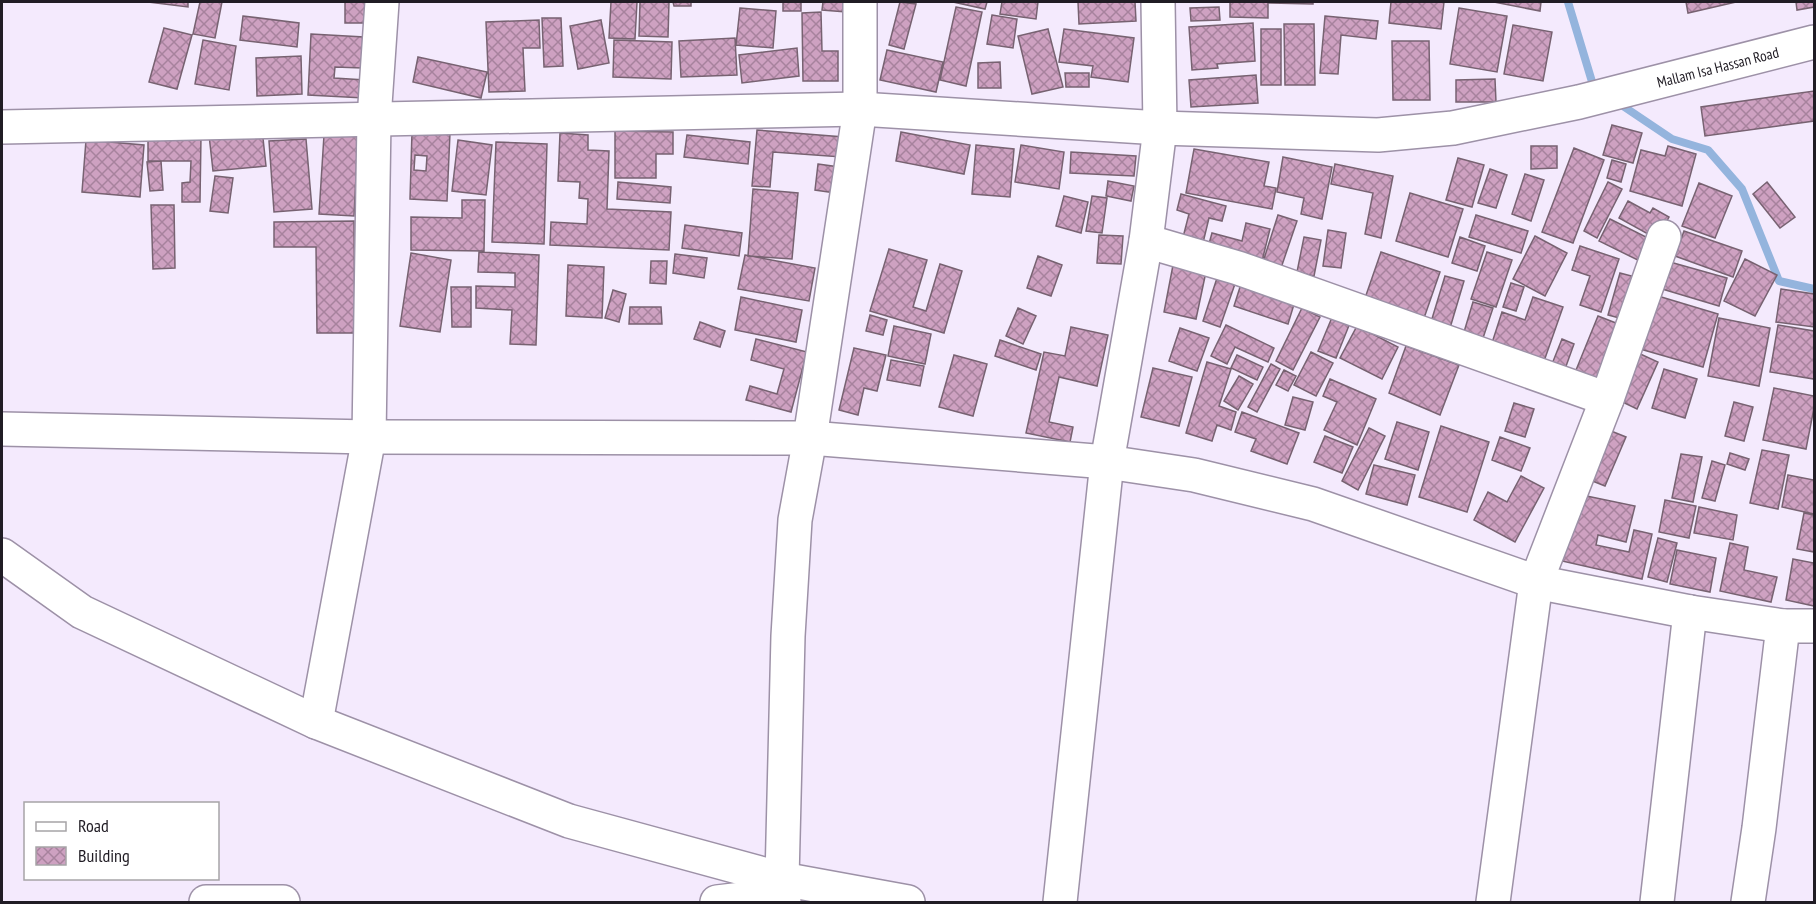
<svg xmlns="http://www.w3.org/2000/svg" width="1816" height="904" viewBox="0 0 1816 904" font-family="'PT Sans Narrow',sans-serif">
	<defs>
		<pattern id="building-cross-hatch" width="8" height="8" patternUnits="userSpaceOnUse" patternTransform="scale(1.5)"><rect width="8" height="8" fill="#cea1c1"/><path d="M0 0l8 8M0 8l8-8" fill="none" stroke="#a7829d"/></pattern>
	</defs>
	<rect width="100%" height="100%" fill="#f4eafd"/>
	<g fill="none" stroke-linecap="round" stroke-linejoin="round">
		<path stroke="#94b4dd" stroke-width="8" d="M1568,2L1593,85L1599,89
			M1617,102L1672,139L1708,150L1742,189L1779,281L1814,289"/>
	</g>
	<path fill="url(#building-cross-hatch)" stroke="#776271" stroke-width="1.5" fill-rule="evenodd" d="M148,2H188V7Z
		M200,2H222L215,38L193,34Z
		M345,2H365V23H345Z
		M611,2H637L635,39L609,38Z
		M640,2H669L668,37L639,36Z
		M673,2H691V6H674Z
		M783,2H801V11H783Z
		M823,2H848L846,12L822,10Z
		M900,2L916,4L904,49L889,45Z
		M953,2H987L985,9Z
		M1002,2H1038L1036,19L1000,14Z
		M1078,2H1135L1136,21L1079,24Z
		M1230,2H1313V4L1268,3V18L1230,17Z
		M1391,2H1444L1441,29L1389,23Z
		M1494,2H1541L1540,11Z
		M1686,2H1736L1688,13Z
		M1796,2H1814V7L1797,10Z
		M956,7L982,12L966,86L940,80Z
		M1219,7L1220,20L1191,21L1190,8Z
		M740,8L776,11L773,48L736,45Z
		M1459,8L1507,16L1497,72L1450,64Z
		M821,12L822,51H838V81H803L802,13Z
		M992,15L1017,19L1013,48L987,44Z
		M243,16L299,23L297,47L240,40Z
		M1325,16L1378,21L1376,39L1341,35L1338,74L1320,73Z
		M542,18H561L563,66L544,67Z
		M539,20L540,48H523L525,91L489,92L486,22Z
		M601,20L609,63L578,69L570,26Z
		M1253,23L1255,61L1217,64L1218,68L1192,70L1189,27Z
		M1284,24H1314L1315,85H1285Z
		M1513,25L1552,32L1543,81L1504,74Z
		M164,28L192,35L177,89L149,82Z
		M1048,29L1063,87L1032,94L1018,36Z
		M1064,29L1134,38L1128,82L1091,77L1093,66L1059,62Z
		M1261,29H1281V85H1261Z
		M311,34L364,37L362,68L335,67L334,78L365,80L364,98L308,95Z
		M735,38L737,75L681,77L679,41Z
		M203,40L236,46L229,90L195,84Z
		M614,40L672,42L671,79L613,77Z
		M1392,41H1429L1430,100H1393Z
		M797,48L799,76L742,83L739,55Z
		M887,50L943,62L936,92L880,80Z
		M301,56L302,94L257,96L256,58Z
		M418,57L487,72L481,98L413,82Z
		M1000,62L1001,88H978V63Z
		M1065,73H1089V87H1066Z
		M1256,75L1258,103L1191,107L1189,80Z
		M1495,79L1496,102H1456V80Z
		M1814,91V121L1705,136L1701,107Z
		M1612,125L1642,133L1633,163L1603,155Z
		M262,129L266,166L213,171L209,135Z
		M757,130L844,137L842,157L773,152L770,187L752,186Z
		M615,131L673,132V154H656V178H615Z
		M412,132L450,133L447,201L410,199ZM415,155L427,156L426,171L414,170Z
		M901,132L970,145L964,174L896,161Z
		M560,133L588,135V150L609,151L607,209L671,212L669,250L550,245L551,222L587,224L588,199L579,198L580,182L558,181Z
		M148,135L201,136L200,202H182V183L190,182L191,161H148Z
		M324,135L358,136L354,216L319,214Z
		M687,135L750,142L748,164L684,157Z
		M306,139L312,209L274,212L269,141Z
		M86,140L144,145L140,197L82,192Z
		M458,140L492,145L486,195L452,191Z
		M496,142L547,144L544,244L492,242Z
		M976,145L1014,149L1010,197L972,194Z
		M1021,145L1064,152L1059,189L1015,182Z
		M1531,146H1557V168L1531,169Z
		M1668,146L1696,154L1682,206L1630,191L1641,150L1665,156Z
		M1574,148L1604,160L1573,243L1542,232Z
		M1194,149L1269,162L1264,186L1276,188L1272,209L1186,193Z
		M1071,152L1136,156L1134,176L1070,173Z
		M1283,157L1332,167L1322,219L1301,214L1304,198L1277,192Z
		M1458,158L1484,165L1472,207L1446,200Z
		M1612,160L1626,164L1621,182L1607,178Z
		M161,161L163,190L150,191L147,162Z
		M818,164L839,167L835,193L815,190Z
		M1335,164L1393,176L1381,238L1365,234L1373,193L1331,184Z
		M1490,169L1507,175L1496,208L1478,203Z
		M1525,174L1544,180L1531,221L1512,214Z
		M215,176L233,178L228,213L210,211Z
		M1108,181L1134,186L1131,201L1106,196Z
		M618,182L671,187L670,203L617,199Z
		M1608,182L1622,189L1597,238L1584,231Z
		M1767,182L1795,217L1780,228L1753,194Z
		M1699,183L1732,196L1715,238L1682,226Z
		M753,189L798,193L792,259L748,256Z
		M1410,193L1463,209L1448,257L1396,241Z
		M1181,194L1226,206L1222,221L1209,218L1201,251L1181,245L1189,214L1177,210Z
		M1064,196L1088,202L1081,233L1056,226Z
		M1092,196L1107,198L1102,233L1086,231Z
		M462,200H485L484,251L411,250V217L462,218Z
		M1628,201L1650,213L1653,208L1669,217L1657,239L1619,218Z
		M151,205H174L175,268L153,269Z
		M1278,215L1297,221L1281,268L1263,262Z
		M1476,215L1528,231L1521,253L1469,237Z
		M1610,219L1658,243L1648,265L1599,241Z
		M354,221L355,333H317L316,247H274V222Z
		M1246,223L1270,229L1261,265L1207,251L1212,233L1242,241Z
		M685,225L742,233L739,256L682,248Z
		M1328,230L1346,233L1341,268L1323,266Z
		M1684,231L1742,251L1733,277L1675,256Z
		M1099,235L1123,236L1121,264L1097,263Z
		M1535,236L1567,253L1545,296L1513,279Z
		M1304,237L1321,240L1314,276L1297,272Z
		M1460,237L1485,246L1477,271L1452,263Z
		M1580,246L1619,259L1601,312L1580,305L1590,276L1572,270Z
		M889,249L927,260L913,307L926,311L940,264L962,271L944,333L870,311Z
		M479,252L539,255L536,345L510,344L512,310L476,308V286L515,287V273L478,272Z
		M1381,252L1440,272L1423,321L1364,301Z
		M1487,252L1512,260L1496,307L1471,299Z
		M411,253L451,260L440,332L400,326Z
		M675,254L707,258L704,278L673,273Z
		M745,255L815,268L809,301L738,289Z
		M1038,256L1062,265L1051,296L1027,288Z
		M1745,259L1777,275L1755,316L1724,301Z
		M1174,260L1207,267L1196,319L1164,312Z
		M651,261H667L666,284L650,283Z
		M1670,262L1727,278L1719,306L1662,289Z
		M568,265L604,267L602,318L566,316Z
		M1620,273L1639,278L1627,320L1608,315Z
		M1218,275L1236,281L1220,327L1203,321Z
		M1445,276L1464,281L1450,328L1431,322Z
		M1511,283L1524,287L1516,311L1503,307Z
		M1241,284L1295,301L1288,324L1234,306Z
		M451,287H471V327H452Z
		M1781,289L1814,294V327L1776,322Z
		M613,290L626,294L619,322L605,318Z
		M1658,296L1718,314L1703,367L1640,349Z
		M741,297L802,310L796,342L735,330Z
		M1533,297L1563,307L1543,364L1491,346L1502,312L1525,320Z
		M1473,302L1493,308L1483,338L1464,332Z
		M630,307H661L662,324H629Z
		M1018,308L1036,316L1023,344L1006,336Z
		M1302,308L1320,317L1293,370L1276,361Z
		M870,315L887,320L883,335L866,331Z
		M1333,315L1350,323L1336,358L1318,351Z
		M1598,316L1621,325L1597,385L1574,375Z
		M1719,318L1770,328L1759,386L1708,376Z
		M700,322L725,331L720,347L694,339Z
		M1226,325L1274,348L1268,362L1235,347L1227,364L1211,356Z
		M1778,325L1814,331V379L1770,372Z
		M894,326L931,334L925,364L888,356Z
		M1357,326L1398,347L1382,379L1340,358Z
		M1071,327L1108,335L1097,386L1059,377L1049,422L1073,427L1070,442L1026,433L1044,352L1065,356Z
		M1180,328L1209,338L1197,371L1169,361Z
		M756,339L807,352L791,412L746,400L750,386L777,394L784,369L751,360Z
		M1562,339L1574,344L1565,369L1552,364Z
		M1000,340L1041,354L1036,370L995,356Z
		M1406,346L1459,365L1440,415L1389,393Z
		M854,348L886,355L877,391L864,388L858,415L839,410Z
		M1311,352L1333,363L1316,396L1294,385Z
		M1636,352L1658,362L1637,409L1616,399Z
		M954,355L987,364L973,416L939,407Z
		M1237,355L1263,367L1257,380L1231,368Z
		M891,360L924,366L920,386L887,380Z
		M1207,362L1231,369L1219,406L1236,412L1231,430L1217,425L1212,441L1186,433Z
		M1271,364L1280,369L1257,412L1248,407Z
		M1153,368L1192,377L1179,426L1141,417Z
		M1664,369L1697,379L1685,418L1652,408Z
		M1284,370L1296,376L1288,391L1276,385Z
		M1239,376L1253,384L1238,410L1224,401Z
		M1330,379L1376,399L1357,445L1324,430L1337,402L1323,396Z
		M1774,388L1814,396V408L1806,449L1763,440Z
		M1293,397L1313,402L1305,430L1285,425Z
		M1734,402L1753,407L1744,441L1725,436Z
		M1514,403L1534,409L1525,437L1505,431Z
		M1242,412L1299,433L1287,464L1251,451L1256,439L1235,432Z
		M1397,422L1429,432L1418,470L1385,459Z
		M1441,426L1489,442L1467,512L1419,497Z
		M1369,428L1385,436L1358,490L1342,481Z
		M1606,429L1626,437L1605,486L1585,478Z
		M1325,436L1353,447L1342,473L1314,462Z
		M1500,437L1530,448L1521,471L1492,460Z
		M1762,450L1789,455L1778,509L1750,503Z
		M1730,453L1749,459L1745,470L1727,464Z
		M1681,454L1702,457L1693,502L1672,498Z
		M1712,461L1725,465L1715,501L1702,498Z
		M1374,465L1415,475L1407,505L1366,494Z
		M1788,475L1814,480V514L1782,507Z
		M1521,476L1544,488L1515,542L1474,520L1488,492L1507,502Z
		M1577,494L1635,506L1626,542L1598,535L1596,545L1629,552L1634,530L1652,534L1642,579L1562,561Z
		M1665,500L1696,506L1689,538L1659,532Z
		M1699,507L1737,515L1733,540L1694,533Z
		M1804,513L1814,515V552L1797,549Z
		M1658,538L1677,543L1667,582L1648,577Z
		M1730,543L1748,547L1744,570L1777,577L1771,602L1720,591Z
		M1677,550L1716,558L1710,592L1670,584Z
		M1793,559L1814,563V606L1786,600Z"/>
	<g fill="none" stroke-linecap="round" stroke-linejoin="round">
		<defs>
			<g id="minor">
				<path id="s1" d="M2,127L860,109L1160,128L1378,135L1453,128L1579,102L1814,42"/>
				<path d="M1146,241L1238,268L1607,399"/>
				<path d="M2,429L369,437L810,438L1107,462L1194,475L1313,504L1536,582L1690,612L1783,626H1814"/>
				<path d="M316,722L369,437L374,119L382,2"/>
				<path d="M206,902H283"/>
				<path d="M717,902L784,894"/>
				<path d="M784,902L782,879L788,636L795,520L810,438L860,109V2"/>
				<path d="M1060,902L1107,462L1146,241L1160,128L1158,2"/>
				<path d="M1493,902L1536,582L1607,399L1664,237"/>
				<path d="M1657,902L1690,612"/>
				<path d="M1748,902L1759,828L1783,626"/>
			</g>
			<path id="tertiary" d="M2,555L82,612L316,722L569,821L782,879L908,902"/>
		</defs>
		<use href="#minor" stroke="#9d91a7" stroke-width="36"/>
		<use href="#tertiary" stroke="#9d91a7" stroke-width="36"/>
		<use href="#minor" stroke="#fff" stroke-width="33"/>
		<use href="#tertiary" stroke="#fff" stroke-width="33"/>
	</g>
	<g text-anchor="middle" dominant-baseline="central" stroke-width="6" stroke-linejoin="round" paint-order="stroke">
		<g font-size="15" fill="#201c24" stroke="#fff">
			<text stroke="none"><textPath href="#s1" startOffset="1724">Mallam Isa Hassan Road</textPath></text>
		</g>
	</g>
	<rect width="1816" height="904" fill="none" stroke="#201c24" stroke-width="6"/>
	<rect x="24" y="802" width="195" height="78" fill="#ffffff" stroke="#a6a4a7" stroke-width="1.5"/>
	<rect x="36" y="822" width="30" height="9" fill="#ffffff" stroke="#a6a4a7" stroke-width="1.5"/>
	<text x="78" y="832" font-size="18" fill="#201c24">Road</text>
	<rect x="36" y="847" width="30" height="18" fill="url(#building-cross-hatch)" stroke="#a6a4a7" stroke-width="1.5"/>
	<text x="78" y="862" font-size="18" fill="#201c24">Building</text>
</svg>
